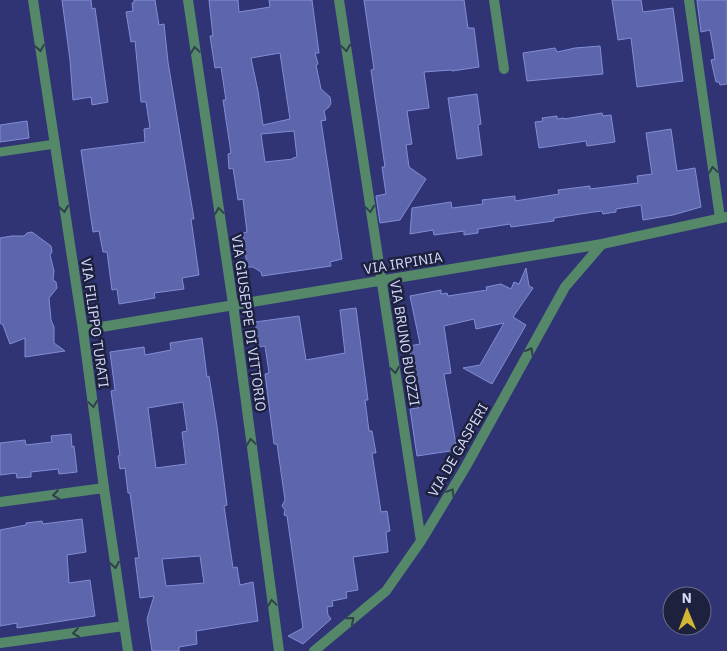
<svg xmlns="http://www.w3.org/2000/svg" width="727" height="651" viewBox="0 0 727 651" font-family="'IBM Plex Sans',sans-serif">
	<rect width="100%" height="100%" fill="#303475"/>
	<path fill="#5d66ac" stroke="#828dd6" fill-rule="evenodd" d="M62,0H91L92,9L95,8L108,102L92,105L91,97L73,100L70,60Z
		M134,0H155L159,25L164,24L168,62L194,219H191L199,275L182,278L184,289L154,293L155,298L119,304L117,289L112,290L107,252H103L99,231L93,232L81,150L145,142L144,129L150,128L146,102H141L135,41L131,42L126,12L133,11L132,3H134Z
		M209,0H238L239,12L270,7L269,0H312L319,53H315L318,64L316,65L321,89L330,97L331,103L329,107L324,111L326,120L321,121L342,259L330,262L331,266L262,276L261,272L253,267H247L243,233L247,232L243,199L238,200L233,168L229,169L228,154L231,153L223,100H226L221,67L215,68L210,36H213ZM280,53L290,119L263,125L258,91L251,58ZM294,131L297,157L293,158V159L265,162L261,134Z
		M364,0H464L468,28H474L479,67L452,71L451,70L424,72L429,108L407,111L412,144L406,145L409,167L426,179L400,220L380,223L376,196L386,194L382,167H385L371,70L374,69Z
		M612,0H641L643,12L673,8L683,81L637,87L631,38L618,40Z
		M697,0H727V84L720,85L719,82H716L711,60L715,59L710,30L701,32Z
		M600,46L603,74L527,81L523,53L555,48L557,52L575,48Z
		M477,94L481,124L478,125L482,155L457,159L448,98Z
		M602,113L603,116L611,115L615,142L587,146L586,141L539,148L535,122L543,121L542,118L557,116V119L564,118V119Z
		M27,121L29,138L0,142V125Z
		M671,129L677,171L695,168L701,207L673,215L643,220L641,205L616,209V212L603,214L602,211L594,212L554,218V221L511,227L510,224L478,229V233L464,235V231L434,235L433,230L410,234L412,208L451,202L452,208L483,204L482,200L515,196V201L559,194L558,190L590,186V189L638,183L637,176L652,174L646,133Z
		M32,232L51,246L52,252L50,255L54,271L53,280L56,282L57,288L49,298L51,320L54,327V343L65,351L25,357V338L10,344L3,325L0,323V238L12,236H24L27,233Z
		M526,268L529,286L533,288L513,317L526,325L492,384L463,368L480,365L504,323L476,329L474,319L444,326L451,373L444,374L457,450L417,456L410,409L418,408L409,346L420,344L410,296L441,290V294L447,293L448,296L487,290L486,287L501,284L511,289L514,282L519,284Z
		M356,308L368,400H365L369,431H372L376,453H372L381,512L387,511L390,531L386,532L388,552L353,557L358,590L346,592L347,598L332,601L333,606L327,607L328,615L331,619L303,644L288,636L303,628L287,516L284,515L285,510L282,506L285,500L277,444H274L265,374L269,373L265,346L259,347L255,322L299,316L306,360L345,353L340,310Z
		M202,338L207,377L209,376L217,426L227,505L224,506L233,568L237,567L240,585L253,582L258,621L196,631L197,644L179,647V651H152L147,619L154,596L140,598L135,558H139L130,493H128L125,468L120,469L118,456L120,455L111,391L115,390L110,352L144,347L145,355L171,350L170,343ZM183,402L187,431L182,432L186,464L156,468L148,408ZM200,556L204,583L166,586L162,559Z
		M71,434L72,447L74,446L77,472L59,474L58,469L31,472V477L17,478L16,473L0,475V443L25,440L26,445L52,442L51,436Z
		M82,519L86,552L67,555L69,583L90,580L95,616L17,628V623L0,626V530L26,525V523L42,521L43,524Z"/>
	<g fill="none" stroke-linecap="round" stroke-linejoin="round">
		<path stroke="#558869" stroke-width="9" d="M0,152L55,144"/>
		<path stroke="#558869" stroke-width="10" d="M33,0L83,330L104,488L128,651
			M188,0L233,304L279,651
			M339,0L421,541
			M494,0L504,69
			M689,0L720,218
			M83,330L602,244L727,217
			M0,502L104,488
			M0,643L124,626
			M314,651L386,591L421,541L465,468L565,287L602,244"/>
	</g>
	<defs><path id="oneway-chevron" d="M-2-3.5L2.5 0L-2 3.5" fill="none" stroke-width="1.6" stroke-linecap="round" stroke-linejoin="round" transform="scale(1.25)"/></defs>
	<g stroke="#2e404b">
		<use href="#oneway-chevron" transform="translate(40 48) rotate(81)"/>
		<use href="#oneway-chevron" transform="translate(346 48) rotate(82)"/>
		<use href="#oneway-chevron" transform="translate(195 50) rotate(-98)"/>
		<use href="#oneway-chevron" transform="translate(713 170) rotate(-98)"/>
		<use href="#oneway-chevron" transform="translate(64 209) rotate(81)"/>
		<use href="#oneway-chevron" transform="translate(370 209) rotate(82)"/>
		<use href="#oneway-chevron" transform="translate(219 211) rotate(-98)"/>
		<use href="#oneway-chevron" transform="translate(530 351) rotate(-61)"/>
		<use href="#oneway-chevron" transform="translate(395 370) rotate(81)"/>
		<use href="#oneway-chevron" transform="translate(93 404) rotate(82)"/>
		<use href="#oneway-chevron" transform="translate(251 442) rotate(-98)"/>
		<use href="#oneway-chevron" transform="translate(451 492) rotate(-59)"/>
		<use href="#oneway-chevron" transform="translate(56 495) rotate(172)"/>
		<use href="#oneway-chevron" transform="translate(115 565) rotate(81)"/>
		<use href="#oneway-chevron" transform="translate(272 603) rotate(-98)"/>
		<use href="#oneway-chevron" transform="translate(351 620) rotate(-40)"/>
		<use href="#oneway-chevron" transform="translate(76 633) rotate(172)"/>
	</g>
	<g text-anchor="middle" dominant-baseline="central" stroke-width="5" stroke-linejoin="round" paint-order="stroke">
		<g font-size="14" fill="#d4dafa" stroke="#1e213e">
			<text transform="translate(403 263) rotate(-9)">VIA IRPINIA</text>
			<text transform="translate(95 323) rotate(82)">VIA FILIPPO TURATI</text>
			<text transform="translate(249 323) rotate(82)">VIA GIUSEPPE DI VITTORIO</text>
			<text transform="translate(405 343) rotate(81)">VIA BRUNO BUOZZI</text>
			<text transform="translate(458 450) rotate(-60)">VIA DE GASPERI</text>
		</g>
	</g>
	<g transform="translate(687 611) rotate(359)"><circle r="24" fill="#1e213e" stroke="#676b89"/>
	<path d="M0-4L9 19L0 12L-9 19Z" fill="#d2b736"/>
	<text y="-8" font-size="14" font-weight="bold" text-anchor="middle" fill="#d4dafa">N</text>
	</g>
</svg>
